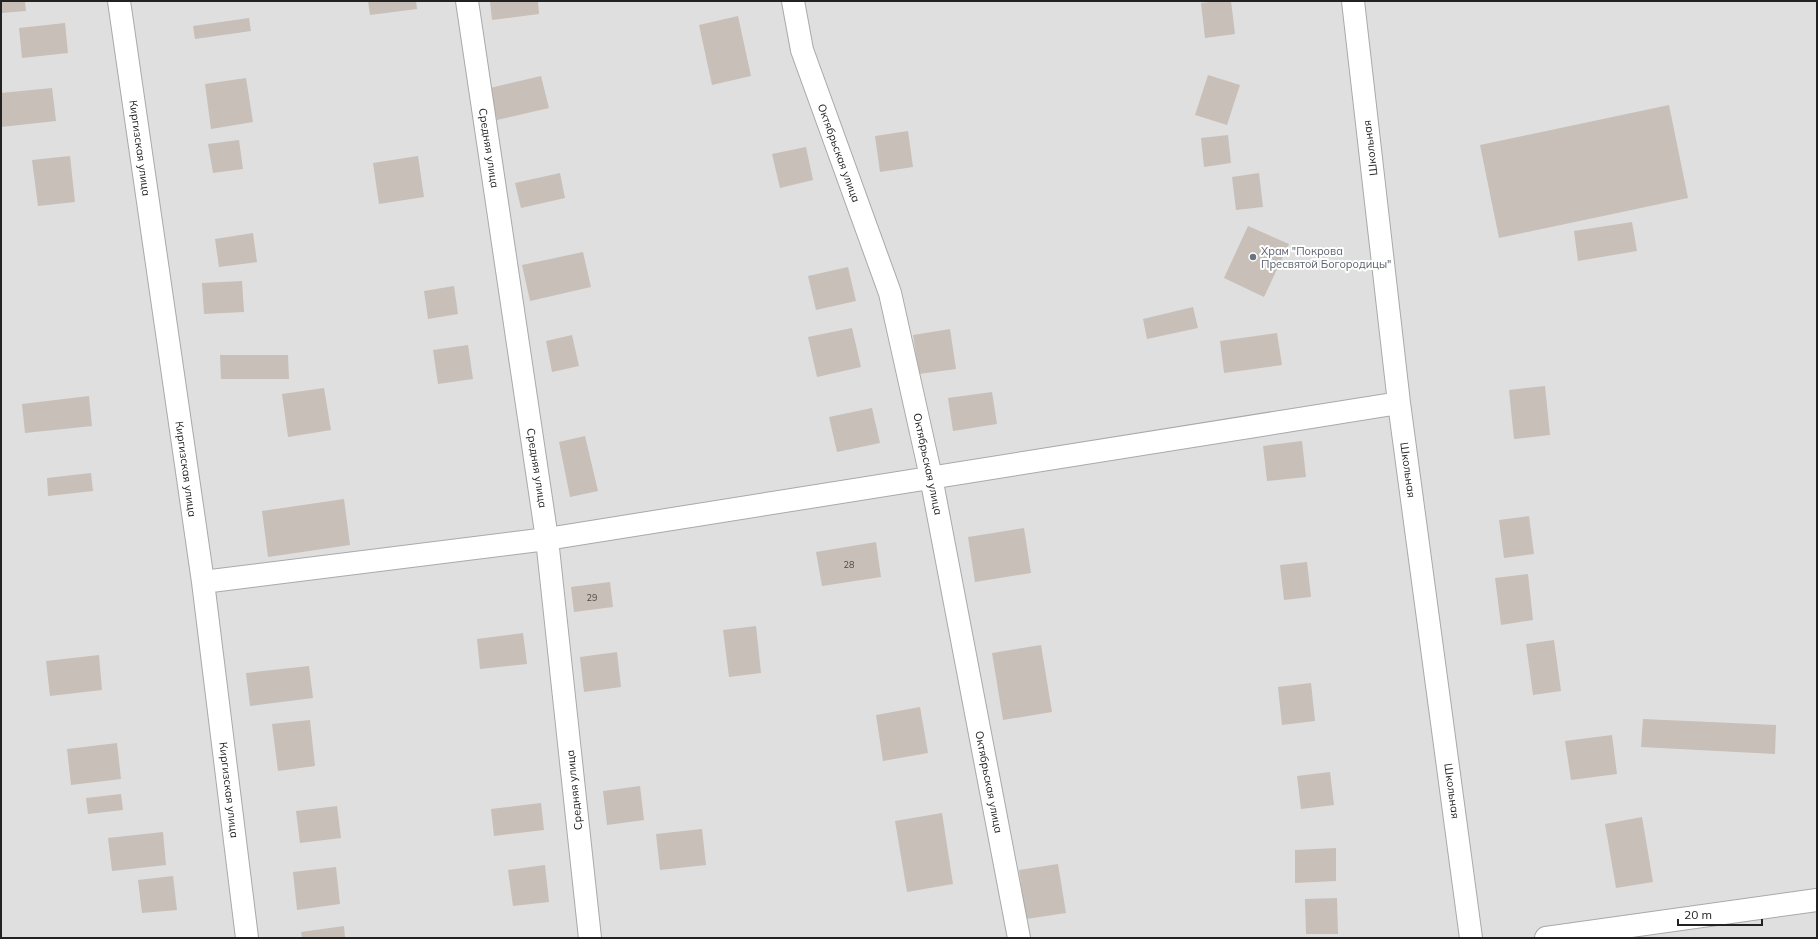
<svg xmlns="http://www.w3.org/2000/svg" width="1818" height="939" viewBox="0 0 1818 939" font-family="Mulish,sans-serif">
	<rect width="100%" height="100%" fill="#f2efe9"/>
	<path fill="#e0dfdf" d="M1,1H1817V938H1Z"/>
	<path fill="#c7bfb8" d="M1,1H25L26,11L1,13Z
		M368,1H416L417,9L370,15Z
		M490,1H538L539,14L492,20Z
		M1217,1H1231L1235,34L1205,38L1201,3Z
		M738,16L751,76L712,85L699,25Z
		M249,18L251,31L195,39L193,26Z
		M65,23L68,53L22,58L19,28Z
		M1208,75L1240,85L1227,125L1195,115Z
		M541,76L549,108L497,120L490,88Z
		M246,78L253,122L211,129L205,84Z
		M52,88L56,121L1,127V93Z
		M1669,105L1688,198L1499,238L1480,145Z
		M908,131L913,167L880,172L875,136Z
		M1228,135L1231,163L1204,167L1201,138Z
		M239,140L243,169L213,173L208,144Z
		M806,147L813,180L780,188L772,154Z
		M70,156L75,202L38,206L32,160Z
		M418,156L424,197L379,204L373,163Z
		M560,173L565,198L521,208L515,183Z
		M1259,173L1263,207L1236,210L1232,177Z
		M1632,222L1637,251L1578,261L1574,231Z
		M1248,226L1289,244L1264,297L1224,278Z
		M253,233L257,262L219,267L215,239Z
		M583,252L591,287L530,301L522,265Z
		M848,267L856,301L816,310L808,276Z
		M242,281L244,312L204,314L202,283Z
		M454,286L458,314L428,319L424,291Z
		M1193,307L1198,328L1147,339L1143,319Z
		M852,328L861,367L817,377L808,337Z
		M950,329L956,369L919,374L913,335Z
		M1277,333L1282,365L1224,373L1220,341Z
		M572,335L579,366L552,372L546,341Z
		M468,345L473,379L438,384L433,350Z
		M220,355H288L289,379H221Z
		M1545,386L1550,435L1514,439L1509,390Z
		M324,388L331,430L288,437L282,394Z
		M992,392L997,424L953,431L948,398Z
		M89,396L92,426L25,433L22,404Z
		M872,408L880,443L837,452L829,417Z
		M585,436L598,491L570,497L559,442Z
		M1302,441L1306,477L1267,481L1263,446Z
		M91,473L93,491L48,496L47,478Z
		M344,499L350,545L268,557L262,511Z
		M1529,516L1534,554L1504,558L1499,520Z
		M1024,528L1031,573L975,582L968,537Z
		M876,542L881,577L822,586L816,552Z
		M1307,562L1311,597L1284,600L1280,565Z
		M1528,574L1533,620L1501,625L1495,578Z
		M610,582L613,607L574,612L571,587Z
		M756,626L761,673L729,677L723,630Z
		M523,633L527,664L480,669L477,639Z
		M1554,640L1561,691L1533,695L1526,644Z
		M1041,645L1052,712L1003,720L992,653Z
		M617,652L621,687L584,692L580,657Z
		M99,655L102,690L50,696L46,661Z
		M309,666L313,698L250,706L246,673Z
		M1311,683L1315,721L1282,725L1278,687Z
		M920,707L928,753L883,761L876,715Z
		M1643,719L1776,725L1775,754L1641,747Z
		M310,720L315,766L278,771L272,724Z
		M1612,735L1617,774L1571,780L1565,741Z
		M117,743L121,779L71,785L67,749Z
		M1330,772L1334,805L1301,809L1297,776Z
		M640,786L644,820L607,825L603,791Z
		M121,794L123,810L88,814L86,798Z
		M541,803L544,830L494,836L491,809Z
		M337,806L341,838L300,843L296,811Z
		M942,813L953,884L907,892L895,821Z
		M1642,817L1653,882L1616,888L1605,824Z
		M702,829L706,865L660,870L656,834Z
		M163,832L166,865L112,871L108,838Z
		M1336,848V881L1295,883V850Z
		M1058,864L1066,913L1026,919L1019,870Z
		M545,865L549,902L513,906L508,870Z
		M336,867L340,904L297,910L293,872Z
		M173,876L177,910L142,913L138,880Z
		M1337,898L1338,934H1306L1305,899Z
		M344,926L345,938H302L301,932Z"/>
	<g fill="none" stroke-linecap="round" stroke-linejoin="round">
		<defs>
			<path id="minor" d="M119,1L203,582L247,938
				M467,1L547,539L590,938
				M793,1L802,50L890,293L931,477L1019,938
				M1353,1L1399,403L1471,938
				M203,582L547,539L1399,403
				M1546,938L1817,900"/>
		</defs>
		<use href="#minor" stroke="#a9a9a9" stroke-width="24"/>
		<use href="#minor" stroke="#fff" stroke-width="22"/>
	</g>
	<circle fill="#6b7280" stroke="#fff" stroke-width="1.5" cx="1253" cy="257" r="4"/>
	<g text-anchor="middle" dominant-baseline="central" stroke-width="4" stroke-linejoin="round" paint-order="stroke">
		<g font-size="9" fill="#4b4948">
			<text x="849" y="564">28</text>
			<text x="592" y="597">29</text>
		</g>
		<g font-size="11" fill="#222" stroke="#fff">
			<text transform="translate(140 148) rotate(82)">Киргизская улица</text>
			<text transform="translate(489 148) rotate(81)">Средняя улица</text>
			<text transform="translate(1370 148) rotate(-97)">Школьная</text>
			<text transform="translate(839 153) rotate(70)">Октябрьская улица</text>
			<text transform="translate(928 464) rotate(78)">Октябрьская улица</text>
			<text transform="translate(537 468) rotate(81)">Средняя улица</text>
			<text transform="translate(186 469) rotate(82)">Киргизская улица</text>
			<text transform="translate(1408 470) rotate(82)">Школьная</text>
			<text transform="translate(989 782) rotate(79)">Октябрьская улица</text>
			<text transform="translate(229 790) rotate(83)">Киргизская улица</text>
			<text transform="translate(574 790) rotate(-96)">Средняя улица</text>
			<text transform="translate(1452 791) rotate(82)">Школьная</text>
		</g>
		<g font-size="11" fill="#5b616d" stroke="#fff" text-anchor="start">
			<text x="1261" y="251">Храм "Покрова<tspan x="1261" dy="13">Пресвятой Богородицы"</tspan></text>
		</g>
	</g>
	<rect width="1818" height="939" fill="none" stroke="#222222" stroke-width="4"/>
	<path d="M1678 919v6h84v-6" fill="none" stroke="#222222" stroke-width="2"/>
	<text x="1684" y="919" font-size="12" fill="#222222" stroke="#ffffff" stroke-width="3" paint-order="stroke">20 m</text>
</svg>
